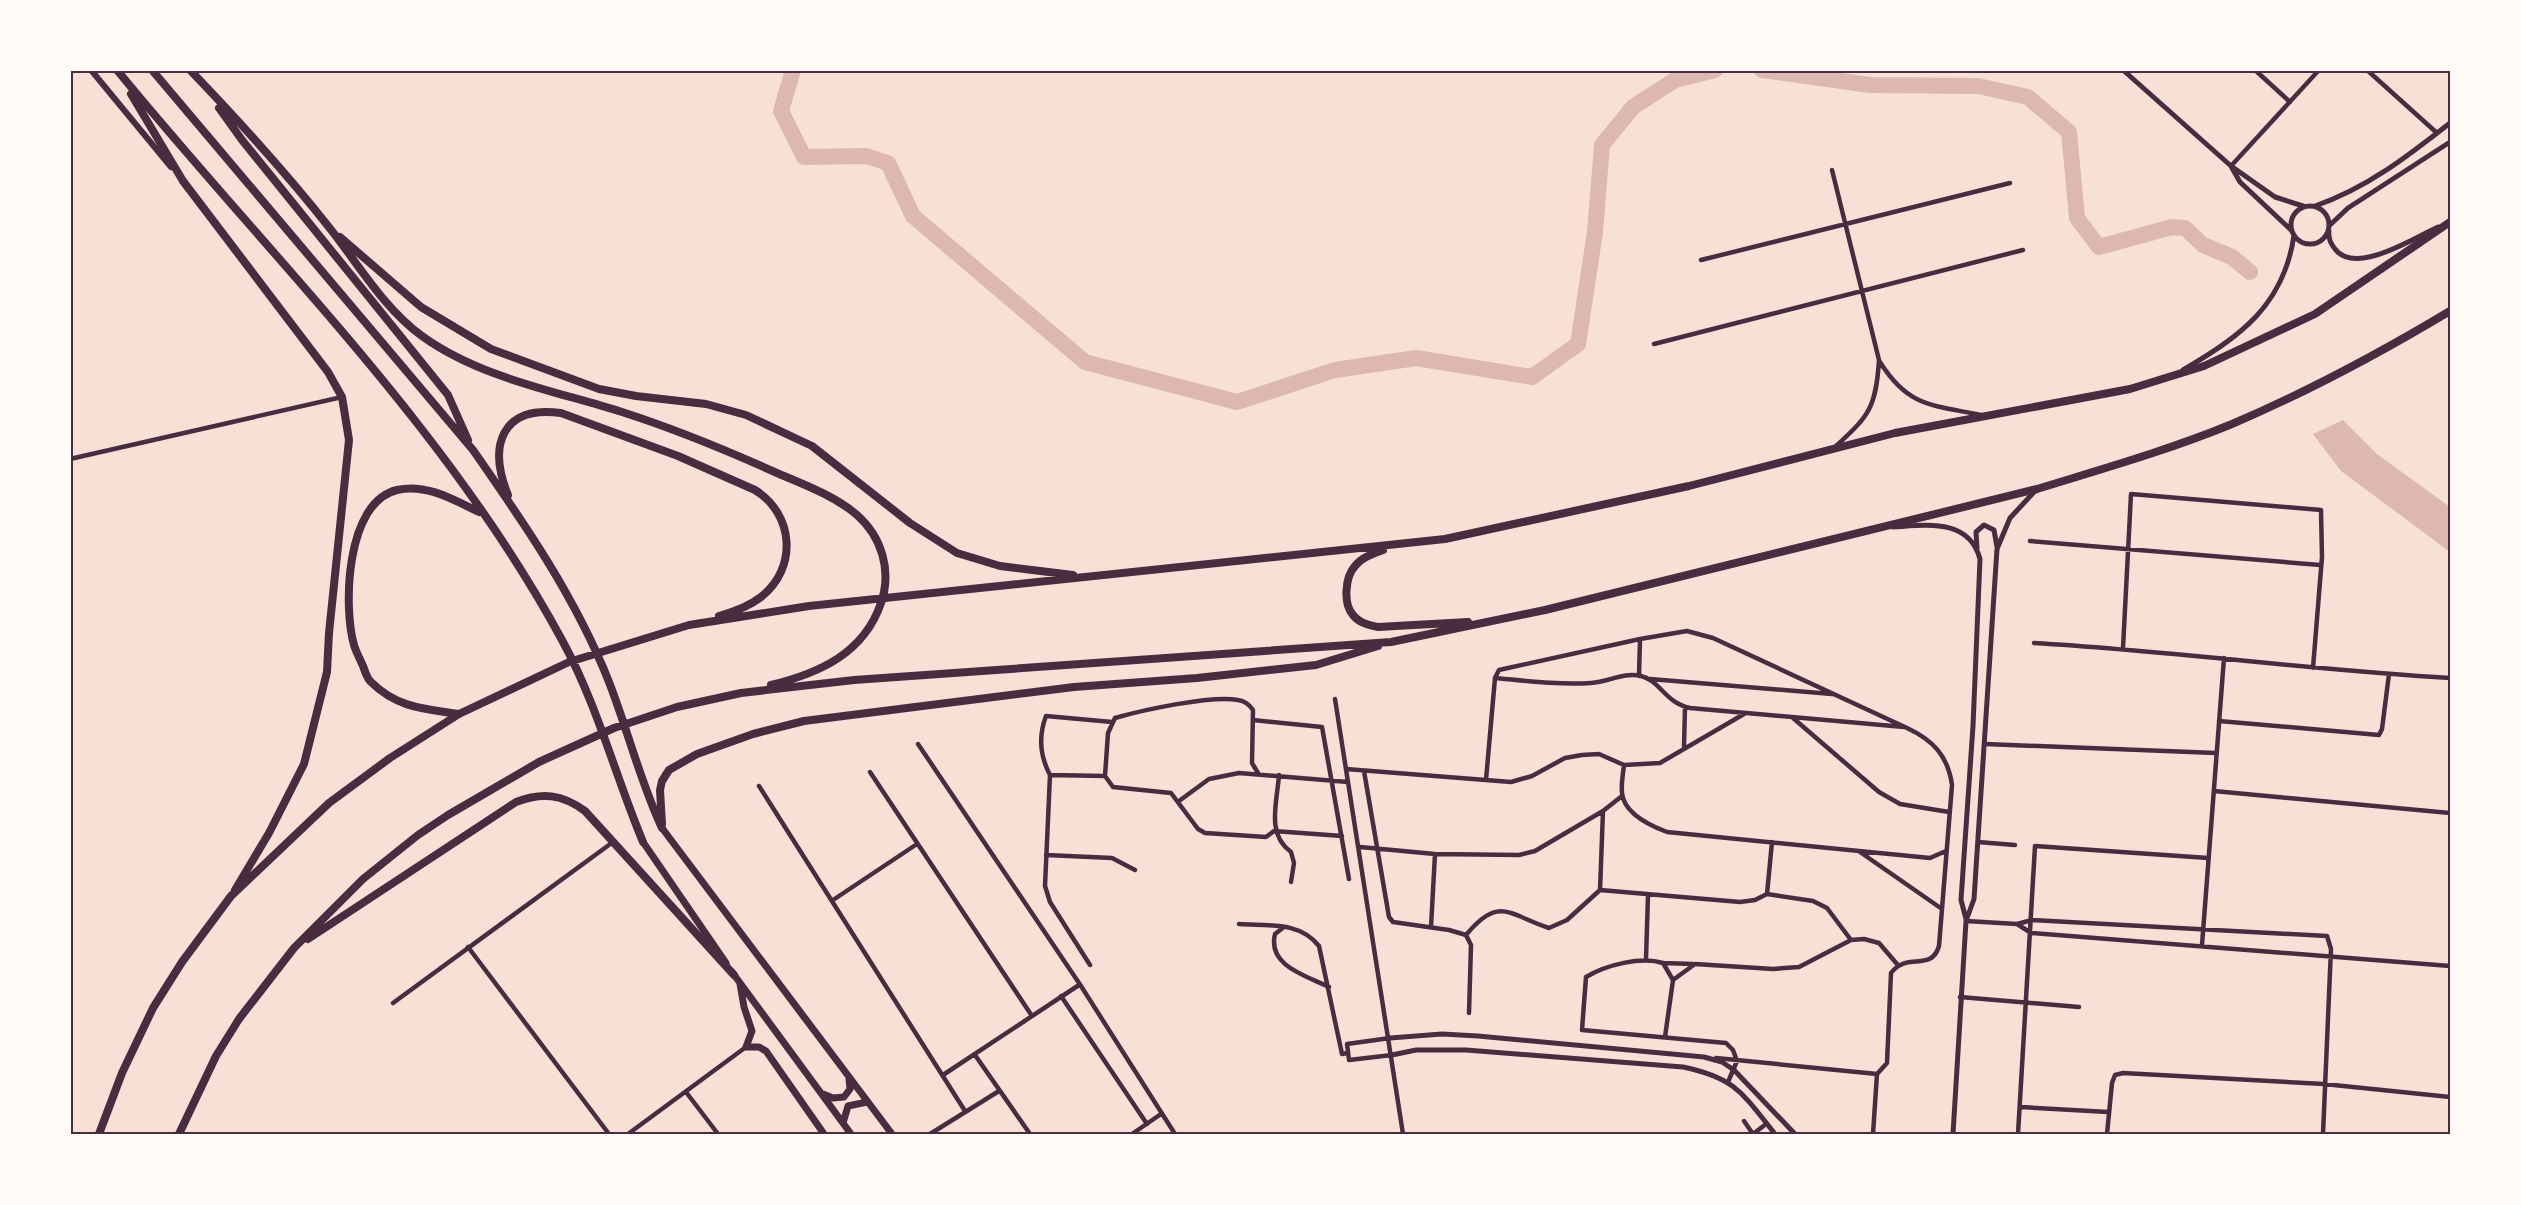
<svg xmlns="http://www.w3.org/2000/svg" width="2521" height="1205" viewBox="0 0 2521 1205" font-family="'Fira Sans',sans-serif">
	<rect width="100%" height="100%" fill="#f7e1d7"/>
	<path fill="#dcb8b0" d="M2343,420L2377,454L2450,507V552L2341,471L2313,434Z"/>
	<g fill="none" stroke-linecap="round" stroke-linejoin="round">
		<path stroke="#dcb8b0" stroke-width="16" d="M793,70L781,111L804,157L866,156L888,163L913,216L1085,362L1237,402L1335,370L1416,358L1532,377L1578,344L1595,232L1602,145L1633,107L1675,80L1715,70
			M1762,70L1870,85L1978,86L2028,97L2069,132L2077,218L2099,247L2172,227L2185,228L2203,245L2232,257L2250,272"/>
		<path stroke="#4a2c40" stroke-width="4.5" d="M2255,70L2290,102
			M2367,70L2437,133
			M2231,166L2319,70
			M1832,170L1879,360C1876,408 1869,416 1835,447
			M1701,260L2010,183
			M1654,344L2023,250
			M1880,362C1908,407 1932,405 1981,415
			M70,459L342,397
			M2030,541L2320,565
			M2034,643C2173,651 2311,670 2450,678
			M2123,648L2131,494L2321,510L2322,557L2313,668
			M1639,676L1640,639
			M1495,678C1527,681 1559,685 1591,683C1609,682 1623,672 1641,676C1661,681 1664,702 1690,708L1904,727
			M1650,679L1832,694
			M1335,699L1403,1134
			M1793,718L1879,792L1900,804L1949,812
			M1253,720L1322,727L1349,879
			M2219,721L2379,735L2382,729L2389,674
			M918,744L1081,986L1175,1134
			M1985,744L2216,753
			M1684,746L1685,707
			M1624,765C1623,774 1621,784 1622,793C1624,814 1651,826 1667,832L1930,858L1946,851
			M1346,769L1511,782L1532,776L1565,758L1582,755L1599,754L1624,765L1660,763L1744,714
			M1364,771L1389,917L1393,922L1449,930L1466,935L1471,945L1469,1013
			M870,772L1032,1016
			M1050,775L1105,776L1113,787L1171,793L1198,829L1205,833L1266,837L1274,831L1342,836
			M1279,775C1277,803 1266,834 1291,852L1294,863L1291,882
			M1105,776L1108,733L1115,718C1143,710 1211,695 1238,700C1245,701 1249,704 1253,710L1252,763L1258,773
			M1486,780L1495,678L1499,670L1640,639L1687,631L1713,638L1907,728C1933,740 1948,756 1952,785L1939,946C1931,973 1907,951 1891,973L1887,1063L1877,1074L1873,1134
			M759,786L965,1111
			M2214,791L2450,813
			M1179,801L1209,779L1239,773L1348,782
			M1978,842L2015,845
			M1360,847L1435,854L1519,855L1535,851L1603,811L1622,796
			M1860,852L1942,909
			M1046,855L1112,858L1135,870
			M1600,890L1603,811
			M1767,894L1772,842
			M833,900L917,844
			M1966,921L2017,924L2032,920L2327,936L2331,949L2323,1134
			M1239,924C1268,926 1299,921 1319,946L1342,1054L1347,1053
			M2017,924L2031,933L2450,966
			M1284,927L1275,934C1267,966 1307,976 1329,987
			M1431,927L1435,854
			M1466,935C1499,895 1509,915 1549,928L1567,920L1600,890L1740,902L1755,900L1767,894L1813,901L1827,908L1851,940
			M2202,945L2224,658
			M468,947L609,1134
			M1646,959L1648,895
			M1663,963L1693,964
			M1090,965L1050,902L1045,886L1050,775C1040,756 1038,737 1046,716L1112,722
			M1061,996L1147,1124
			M1960,997L2079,1007
			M393,1003L613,842
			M1665,1037L1673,980
			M1390,1038L1347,1044L1349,1060L1392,1055
			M975,1055L1030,1134
			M1716,1058L1877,1074
			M943,1075L1079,985
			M1728,1082L1737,1061L1733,1050L1726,1043L1582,1030L1586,977C1606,965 1641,956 1663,963L1673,980L1695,964L1773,969L1799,967L1851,940L1864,939L1879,943L1897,964
			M686,1092L718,1134
			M2021,1107L2108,1112
			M1744,1121L1753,1134L1766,1124
			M628,1134L746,1047
			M930,1134L999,1091
			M1132,1134L1161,1114
			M2018,1134L2035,846L2208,858
			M2107,1134L2112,1083L2115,1075L2123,1073L2324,1084L2450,1097"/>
		<path stroke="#4a2c40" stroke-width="5" d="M2123,70L2231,166L2275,197L2303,206
			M2232,168L2240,182L2291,230
			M2291 225a19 19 0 1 1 38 0a19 19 0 1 1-38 0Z
			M2315,206C2367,188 2408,156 2450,123
			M2330,225L2348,208L2450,142
			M2329,231C2328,238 2330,243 2335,249C2355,276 2414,238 2438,227
			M2183,370C2241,336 2284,305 2294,235
			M1893,527C1927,525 1969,518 1980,559L1973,726L1961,900L1966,919
			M1977,548L1976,532L1984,525L1994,530L1997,547
			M1390,1038L1442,1034L1478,1036L1704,1057L1722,1062L1734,1070L1795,1134
			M1392,1055L1416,1050H1466L1683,1067C1736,1078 1743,1094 1775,1134
			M1953,1134L1966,921L1974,899L1997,549L2010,518L2035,491"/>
		<path stroke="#4a2c40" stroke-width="6" d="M91,70L171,167"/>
		<path stroke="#4a2c40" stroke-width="7" d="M662,828L892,1134
			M643,842L726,963
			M732,972L851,1134
			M740,984L744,1007L752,1031L746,1047
			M746,1047H759L766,1051L824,1134
			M823,1094L833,1098L844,1097L850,1089L849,1079
			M843,1123L848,1106L867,1102"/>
		<path stroke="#4a2c40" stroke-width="8" d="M117,70C269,256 447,427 562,640C597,704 615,775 643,842
			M152,70L473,450C524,523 576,598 609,682C628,731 640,781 662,828
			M190,70C239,121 288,175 332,231C360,267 385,309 422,336C480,378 556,391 622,412C675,429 726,450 777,473C803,484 835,496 857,515C882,537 892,571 881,603C864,653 820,673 771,685
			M131,94L183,181L328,372L342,397L349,440L329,633L327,672L304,764L269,833L235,890
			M219,108L242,140L448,395L468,440
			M340,237L421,307L491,349L599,389L636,396L706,404L746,415L812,446L910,523L957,553L1000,566L1073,575
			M508,495C488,446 501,405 561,413L678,456L755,490C794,514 798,568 761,597C748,607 734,612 719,616
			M1383,550C1373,554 1362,557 1355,566C1345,577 1343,604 1353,615C1359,623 1369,625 1378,627L1468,622
			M459,714C425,709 397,708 371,682C367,679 365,671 363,666C360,659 356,652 354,645C343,606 346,502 397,490C426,483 454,500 479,512
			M662,824L660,790L662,781L669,770L697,754L753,734L804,721L1074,687L1197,678L1316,665L1378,646
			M308,939L516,802C542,792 562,794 585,811L734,975
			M99,1134L122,1073L153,1008L182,962L231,896L329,803L390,758L459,714L569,662L689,625L809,606L1445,539L1689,486L1895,433L2130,389L2204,366L2315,314L2450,222
			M179,1134L216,1056L239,1019L294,948L363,879L418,835L448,815L539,762L614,728L677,707L741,693L854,680L1391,642L1545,610L2037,489C2102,469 2169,450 2232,424C2307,392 2380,353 2450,311"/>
	</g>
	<rect width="2521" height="1205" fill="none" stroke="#fffaf5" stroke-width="144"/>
	<rect x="72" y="72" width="2377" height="1061" fill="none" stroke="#4a2c40" stroke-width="2"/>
</svg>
